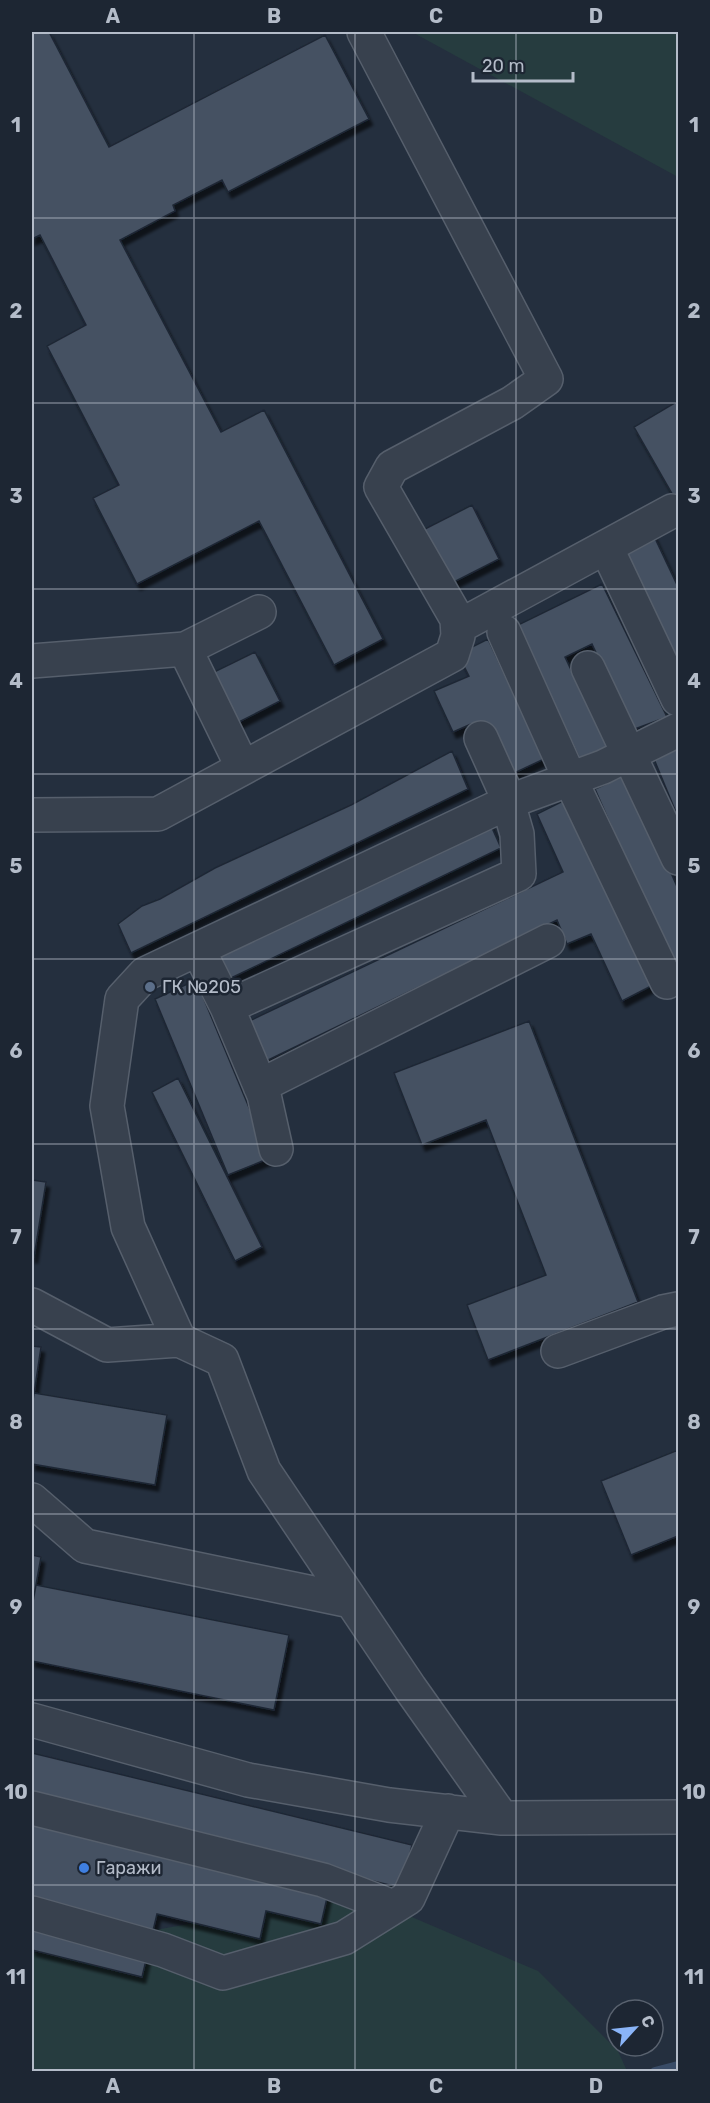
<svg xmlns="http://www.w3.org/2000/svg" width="710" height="2103" viewBox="0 0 710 2103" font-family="Rubik,sans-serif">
	<defs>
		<filter id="shadow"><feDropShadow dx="3.5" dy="6" stdDeviation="1.5" flood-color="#0009"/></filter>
	</defs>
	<rect width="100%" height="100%" fill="#242f3e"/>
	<path fill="#263c3f" d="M412,32H678V177Z
		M358,1894L538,1971L618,2051L627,2071L32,2072V1954L54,1948Z"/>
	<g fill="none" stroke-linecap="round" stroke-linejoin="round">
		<path stroke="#394c67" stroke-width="10" d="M655,2072L678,2066"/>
	</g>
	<path fill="#455162" stroke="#1f2835" stroke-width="1.5" filter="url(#shadow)" d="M32,32H49L109,147L325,35L369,119L228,192L222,180L173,205L175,211L120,240L221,432L264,410L383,639L334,665L259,521L137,584L93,498L119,485L47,346L86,325L40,235L32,239Z
		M678,401V504L634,427Z
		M472,505L499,559L448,585L421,531Z
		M652,532L678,587V670L621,548Z
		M602,584L667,717L632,730L592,644L565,657L610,752L583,766L518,625Z
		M488,639L544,759L508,776L490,725L471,724L453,732L434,691L469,676L458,654Z
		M255,652L280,701L237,723L212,673Z
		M678,748V817L654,759Z
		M452,751L468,789L131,953L118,924L142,906L160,899L215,868L351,805Z
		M628,774L678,889V979L595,789Z
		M569,798L657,983L622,1001L591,934L567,944L557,920L262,1063L245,1023L563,872L537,814Z
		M488,819L501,848L231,978L216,950Z
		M196,980L270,1158L228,1175L155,999Z
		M529,1021L638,1302L488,1360L467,1305L546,1275L486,1120L422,1145L394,1073Z
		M178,1078L262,1247L235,1261L152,1092Z
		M32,1180L46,1182L34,1257H32Z
		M32,1346L41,1347L32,1407Z
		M34,1393L167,1415L155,1485L32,1464V1407Z
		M678,1450V1536L631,1555L601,1481Z
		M32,1555L41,1557L32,1607Z
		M36,1585L289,1635L274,1710L32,1661V1607Z
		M32,1753L412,1845L402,1888L114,1819L329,1889L321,1924L266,1911L260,1939L157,1914L142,1977L32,1950Z"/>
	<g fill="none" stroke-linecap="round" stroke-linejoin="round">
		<defs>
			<path id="minor" d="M606,547L678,699
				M458,627L672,511
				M504,632L570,779L667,982
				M185,649L243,768
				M32,661L185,649L259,612
				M588,668L678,858
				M32,815L158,814L452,655L458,636L457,619L381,487L392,467L512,403L546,379L364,32
				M198,949L227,1007L264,1095L276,1149
				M227,1007L519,874L517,834L504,789L481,738
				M260,1086L548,941
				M32,1305L107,1345L179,1340
				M558,1351L663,1312L678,1309
				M32,1500L85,1546L351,1601
				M32,1720L248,1780L389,1805L502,1818L678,1817
				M32,1808L323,1880L393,1907
				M502,1818L410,1688L264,1471L222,1360L179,1340L128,1227L107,1106L122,999L145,974L513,800L603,767L678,730
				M32,1913L163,1950L223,1973L344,1938L408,1898L448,1811"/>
		</defs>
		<use href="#minor" stroke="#565f6c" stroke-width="36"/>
		<use href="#minor" stroke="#38414e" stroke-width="33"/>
	</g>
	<path fill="none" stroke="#b4bcc9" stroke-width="1.5" stroke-opacity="0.55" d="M194,32V2072M355,32V2072M516,32V2072M32,218H678M32,403H678M32,589H678M32,774H678M32,959H678M32,1144H678M32,1329H678M32,1514H678M32,1700H678M32,1885H678"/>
	<circle fill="#5c6f8a" stroke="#1d2633" stroke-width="2" cx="150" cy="987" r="6"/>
	<circle fill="#3f7fe0" stroke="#1d2633" stroke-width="2" cx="84" cy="1868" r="6"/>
	<g text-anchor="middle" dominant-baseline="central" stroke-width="5" stroke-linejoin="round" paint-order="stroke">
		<g font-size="18" fill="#b4bcc9" stroke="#1d2633" text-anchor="start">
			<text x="162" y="987">ГК №205</text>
			<text x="96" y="1868">Гаражи</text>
		</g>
	</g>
	<rect width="710" height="2103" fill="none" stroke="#1d2633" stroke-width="66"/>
	<g transform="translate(635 2028) rotate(63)"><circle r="28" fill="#1d2633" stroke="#59626f" stroke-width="1.5"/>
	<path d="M0-4.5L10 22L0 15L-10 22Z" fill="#8ab4f8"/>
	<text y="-9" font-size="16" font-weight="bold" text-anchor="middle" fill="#b4bcc9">С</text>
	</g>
	<path d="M473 72v9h100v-9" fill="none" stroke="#b4bcc9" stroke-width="3"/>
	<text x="482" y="72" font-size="18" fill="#b4bcc9" stroke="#1d2633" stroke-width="4.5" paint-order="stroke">20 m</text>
	<rect x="33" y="33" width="644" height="2037" fill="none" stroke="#b4bcc9" stroke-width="2"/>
	<g font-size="20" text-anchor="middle" font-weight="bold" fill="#b4bcc9">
		<text x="113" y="23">A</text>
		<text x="274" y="23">B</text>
		<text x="436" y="23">C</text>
		<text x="596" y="23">D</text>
		<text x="16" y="132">1</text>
		<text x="694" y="132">1</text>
		<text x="16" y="318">2</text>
		<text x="694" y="318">2</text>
		<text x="16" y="503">3</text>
		<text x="694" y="503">3</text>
		<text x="16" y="688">4</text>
		<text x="694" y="688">4</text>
		<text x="16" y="873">5</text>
		<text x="694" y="873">5</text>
		<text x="16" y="1058">6</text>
		<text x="694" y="1058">6</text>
		<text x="16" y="1244">7</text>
		<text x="694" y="1244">7</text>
		<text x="16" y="1429">8</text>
		<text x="694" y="1429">8</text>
		<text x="16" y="1614">9</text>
		<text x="694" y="1614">9</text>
		<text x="16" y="1799">10</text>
		<text x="694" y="1799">10</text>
		<text x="16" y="1984">11</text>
		<text x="694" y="1984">11</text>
		<text x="113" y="2093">A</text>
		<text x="274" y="2093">B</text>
		<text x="436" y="2093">C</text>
		<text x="596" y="2093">D</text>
	</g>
</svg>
